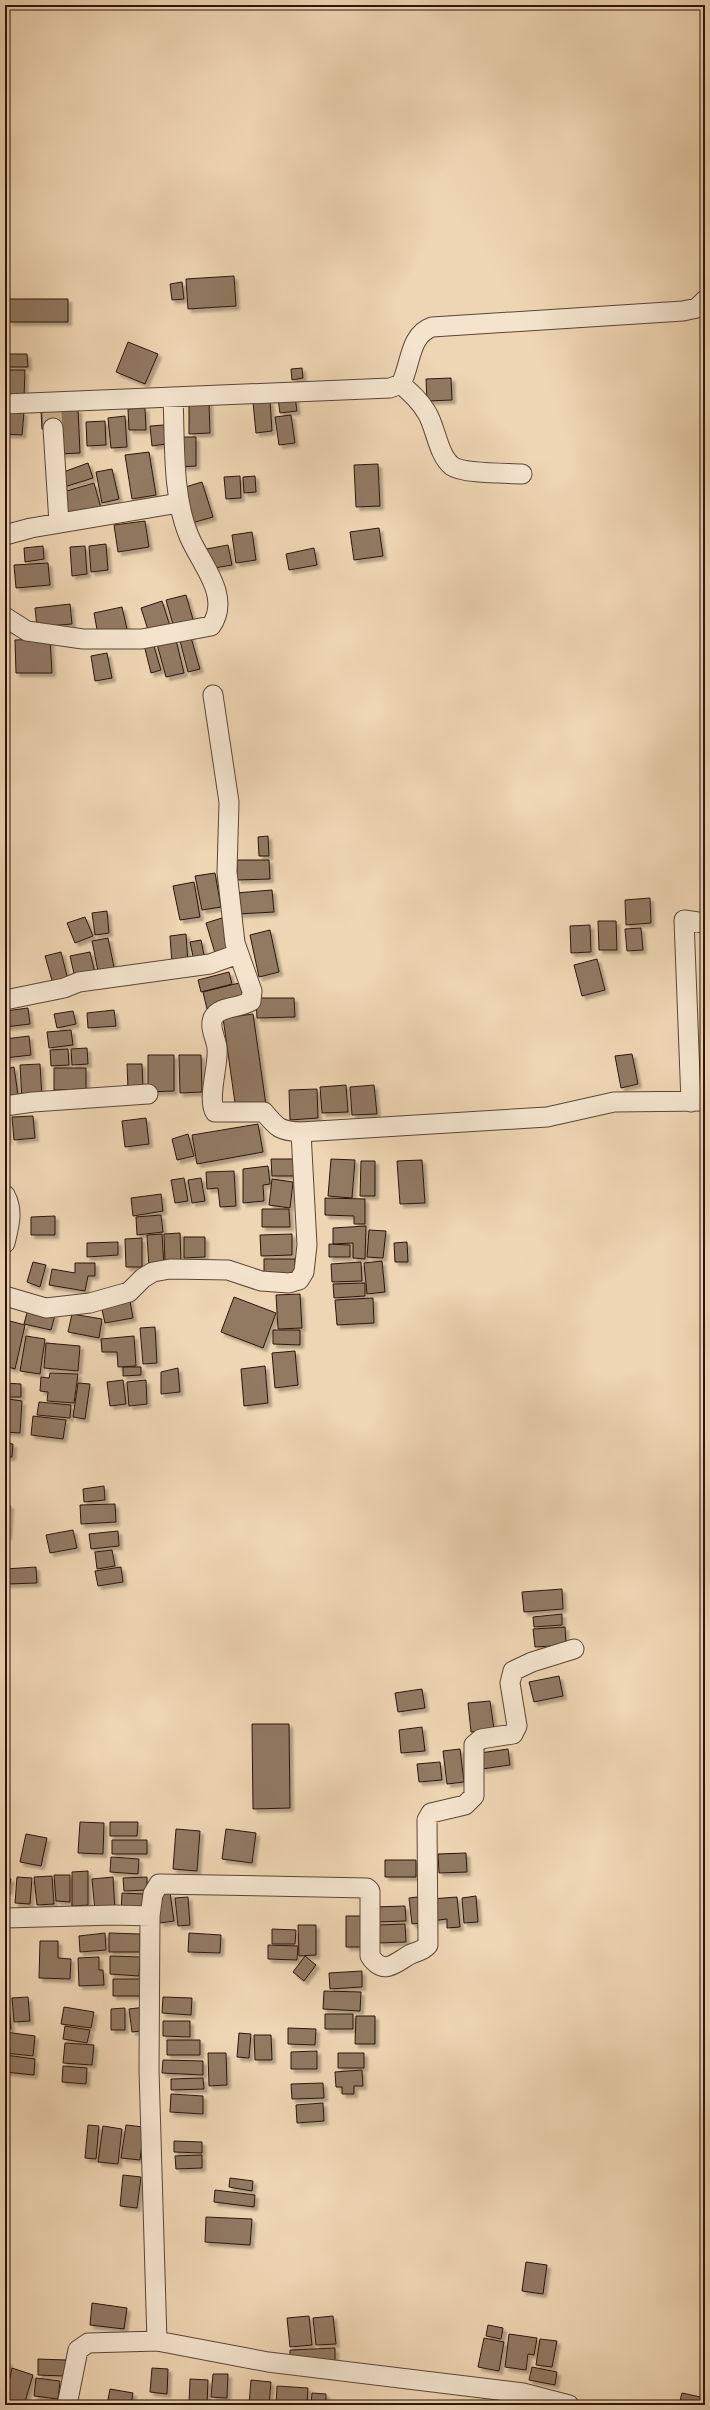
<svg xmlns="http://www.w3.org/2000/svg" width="710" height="2410" viewBox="0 0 710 2410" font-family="'Sorts Mill Goudy',serif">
	<defs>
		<filter id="shadow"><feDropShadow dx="3.5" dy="3.5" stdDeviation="1" flood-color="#0004"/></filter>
	</defs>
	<rect width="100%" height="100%" fill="#eed5b3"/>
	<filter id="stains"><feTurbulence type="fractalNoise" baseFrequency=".005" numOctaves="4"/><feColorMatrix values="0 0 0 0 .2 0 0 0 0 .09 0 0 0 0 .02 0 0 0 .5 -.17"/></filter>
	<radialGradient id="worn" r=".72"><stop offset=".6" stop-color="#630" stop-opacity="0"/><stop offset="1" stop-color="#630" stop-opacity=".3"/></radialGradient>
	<path fill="#917962" stroke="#2c160b" filter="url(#shadow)" d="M234,276L236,306L188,309L186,279Z
		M182,282L184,299L172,300L170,284Z
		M9,299H68V322H9Z
		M128,342L158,354L145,384L116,372Z
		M5,354H27L28,367H5Z
		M302,368L303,378L292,380L291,369Z
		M5,370H25L24,398L5,397Z
		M451,378L452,400L427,401L426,379Z
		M295,397L297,411L280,413L278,399Z
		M270,400L272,431L256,433L253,402Z
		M189,402H209L210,433L189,434Z
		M145,408L146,430H129L128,409Z
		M78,409L80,453L57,454L56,428L42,429L41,411Z
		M5,411L24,412L22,435L5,434Z
		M291,415L295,443L279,445L275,417Z
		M125,416L127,447L111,448L108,418Z
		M105,421L106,445L87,446L86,422Z
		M164,425L166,444L152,446L150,426Z
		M178,437H196V466L178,467Z
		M149,452L156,495L132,499L125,455Z
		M88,463L93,478L61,488L58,474Z
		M378,464L380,506L356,507L354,465Z
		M112,469L119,499L102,503L96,472Z
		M240,476L241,498L226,499L224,477Z
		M255,476L256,492L244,493L243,477Z
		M202,482L213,517L192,523L182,488Z
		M94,483L101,508L67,517L60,493Z
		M145,521L149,547L118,552L114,525Z
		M379,528L383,556L354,560L350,532Z
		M252,532L256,560L236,563L232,535Z
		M106,544L108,570L91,572L89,546Z
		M228,545L232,565L208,569L201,550Z
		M43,546L44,559L25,562L24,548Z
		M85,546L87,574L72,576L70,547Z
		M314,548L317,565L289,570L286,554Z
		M48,563L50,585L16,588L14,565Z
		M186,595L194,623L174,628L166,600Z
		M162,601L171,629L150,636L141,608Z
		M70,604L72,624L37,627L35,608Z
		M122,607L127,629L98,635L94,613Z
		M190,634L200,669L188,672L179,637Z
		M50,639L52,673H16L15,640Z
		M176,640L184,673L166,677L157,644Z
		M153,643L161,670L151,673L144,645Z
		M107,653L112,678L95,681L91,656Z
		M268,836L269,856H259L258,837Z
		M237,860H269L270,879L237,880Z
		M215,873L221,907L202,910L195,876Z
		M194,882L200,917L180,920L173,886Z
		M272,890L274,912L238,914L236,893Z
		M650,898L651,923L626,925L625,900Z
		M107,911L109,933L95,935L92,913Z
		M85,917L93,936L75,943L67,923Z
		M222,918L231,949L215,953L206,923Z
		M598,921H616L617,950H599Z
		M590,925L591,952L571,953L570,926Z
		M641,928L643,950L627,951L625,929Z
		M270,930L279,972L259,977L250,935Z
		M186,934L188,963L172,964L170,936Z
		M108,938L114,967L98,971L92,941Z
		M201,940L205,960L194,961L190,942Z
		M61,952L68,980L53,984L45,956Z
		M90,952L95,973L75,978L70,956Z
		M597,959L605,990L582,996L574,965Z
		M229,972L232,984L201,992L198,980Z
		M239,983L244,999L207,1009L203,992Z
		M256,998H294L295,1017L257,1018Z
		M28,1008L30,1024L5,1027V1011Z
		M114,1010L116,1026L88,1028L87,1013Z
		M73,1011L76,1024L57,1028L54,1014Z
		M253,1014L266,1105L236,1110L223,1018Z
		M71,1030L73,1045L49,1048L47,1032Z
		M29,1036L31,1055L5,1058V1039Z
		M87,1048L88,1064L72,1065L71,1049Z
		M68,1049L69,1065L51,1066L50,1050Z
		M632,1054L638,1084L621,1088L615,1056Z
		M148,1055H174V1091L148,1092Z
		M179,1055H201L202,1092L180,1093Z
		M40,1064L42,1098L22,1100L20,1065Z
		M127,1064H142L143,1089H128Z
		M14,1067L19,1102L5,1105V1069Z
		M54,1068H86V1089L54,1090Z
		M346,1085L348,1112L322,1113L320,1087Z
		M374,1085L377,1114L352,1115L350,1087Z
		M317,1089L318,1118L290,1120L289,1090Z
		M5,1114H7L8,1140H5Z
		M33,1116L35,1138L14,1140L12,1117Z
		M146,1118L149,1144L125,1147L122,1121Z
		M258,1124L263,1152L197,1164L192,1135Z
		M188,1134L194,1156L177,1160L172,1139Z
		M271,1159H297V1176H272Z
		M331,1159L355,1160L352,1198L328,1196Z
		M422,1160L425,1203L400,1204L397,1161Z
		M361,1161H375V1196H360Z
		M268,1166L270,1184L263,1185L264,1201L243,1203V1169Z
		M234,1171L236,1206L220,1207L218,1188L207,1189L206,1172Z
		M184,1178L188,1201L175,1203L171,1180Z
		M201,1178L205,1201L192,1203L188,1180Z
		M272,1179L293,1182L290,1208L269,1205Z
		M161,1194L163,1211L133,1216L131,1198Z
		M325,1198L365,1199V1224H354V1216L325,1215Z
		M262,1209H289L290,1227H262Z
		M161,1215L163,1232L137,1235L136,1217Z
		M55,1216V1235H31V1217Z
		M366,1226L365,1259L353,1258V1243L333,1244V1228Z
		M369,1230L386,1231L383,1258L367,1257Z
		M180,1233L181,1262L165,1263L164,1234Z
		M162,1234L164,1268L149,1269L147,1235Z
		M292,1234V1255L261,1256L260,1235Z
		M184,1237H205V1257L184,1258Z
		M142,1238V1267H126L125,1239Z
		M118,1242V1255L87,1257V1243Z
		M407,1242L408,1262H395L394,1243Z
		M329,1244L350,1245V1257H329Z
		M264,1259H295V1277H264Z
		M382,1261L385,1292L367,1294L364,1263Z
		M33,1262L46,1265L40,1287L27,1282Z
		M361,1262L362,1281L332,1282L331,1264Z
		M75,1263H95V1276H88L85,1291L49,1285L52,1269L75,1273Z
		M365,1283V1296L334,1298L333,1284Z
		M300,1294L302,1328L278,1329L276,1295Z
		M129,1296L133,1318L105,1323L100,1301Z
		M234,1297L276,1313L263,1348L221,1332Z
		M373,1298L374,1323L337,1325L335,1300Z
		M28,1309L55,1315L51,1330L24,1324Z
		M72,1314L102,1319L99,1338L68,1332Z
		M6,1320L25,1325L15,1369L5,1366Z
		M155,1327L157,1363L143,1364L140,1328Z
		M273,1330H300V1345L273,1344Z
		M26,1336L45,1339L40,1374L20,1371Z
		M134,1336L136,1366L118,1367L117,1352H102L101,1339Z
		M46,1343L80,1346L78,1371L44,1368Z
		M295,1351L298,1385L275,1388L272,1353Z
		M265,1366L268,1403L244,1406L241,1369Z
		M123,1367H141V1375L123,1376Z
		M178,1368L180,1392L161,1394V1372Z
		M50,1373L78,1374L74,1403L47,1401L48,1392L40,1391L41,1377L49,1378Z
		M123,1380L126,1404L110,1406L107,1382Z
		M146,1380L147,1404L129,1406L127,1382Z
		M5,1383L21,1384V1397H5Z
		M78,1383L90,1384L85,1419L73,1417Z
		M8,1399L22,1401L20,1433L5,1432V1404L8,1405Z
		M39,1402L71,1405L70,1418L37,1415Z
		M33,1416L66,1420L63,1439L31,1435Z
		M5,1443L13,1444L12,1457H5Z
		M104,1486L105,1500L84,1502L83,1489Z
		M5,1504L10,1505L8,1536H5Z
		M115,1504L116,1522L81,1524L80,1505Z
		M73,1530L77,1548L50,1553L46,1535Z
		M118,1531L119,1546L91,1549L89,1534Z
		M112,1550L115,1566L97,1569L95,1552Z
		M36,1567L37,1583L6,1584L5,1569Z
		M121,1567L123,1582L98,1586L95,1571Z
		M562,1589L563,1609L524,1612L522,1592Z
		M562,1614V1625L534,1627L533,1617Z
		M565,1627L566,1645L535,1647L533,1629Z
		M559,1676L563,1696L534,1702L529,1682Z
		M422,1689L425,1708L398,1712L395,1693Z
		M490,1701L494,1729L471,1732L468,1703Z
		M252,1724H289L290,1808L253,1809Z
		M422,1727L425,1751L401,1753L399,1730Z
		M460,1749L464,1782L447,1784L443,1751Z
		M508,1749L510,1765L482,1769L480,1753Z
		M440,1762L442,1780L419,1782L417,1764Z
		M80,1822L104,1823L103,1854L78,1853Z
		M110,1822H138L137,1836H110Z
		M176,1829L200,1831L197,1871L173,1869Z
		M226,1829L256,1833L252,1863L222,1859Z
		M26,1834L47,1838L41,1866L20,1862Z
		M112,1840H147V1854H112Z
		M466,1853L467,1872L439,1873L438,1854Z
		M111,1857L139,1859L138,1874L110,1872Z
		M385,1860H416V1877H385Z
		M88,1871V1905L72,1906V1872Z
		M54,1875H70V1902L56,1901Z
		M52,1876L54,1904L37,1905L34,1877Z
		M17,1877L32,1878L30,1904L15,1903Z
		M113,1877L115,1910L95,1911L92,1879Z
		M147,1877V1890L124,1891L123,1878Z
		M5,1878L11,1879L8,1892L5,1891Z
		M122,1893L144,1894L143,1913L121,1912Z
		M170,1893L174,1921L160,1923L157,1895Z
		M425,1896L428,1922L412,1924L409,1898Z
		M476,1896L478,1922L464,1923L462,1898Z
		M188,1897L190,1925L178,1926L175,1898Z
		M457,1897L460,1927L447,1928V1919L431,1921L430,1899Z
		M405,1906L406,1921L375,1922L374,1907Z
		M346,1916H366V1947H346Z
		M405,1924L406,1942L379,1943L378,1925Z
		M298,1925H316V1955L299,1956Z
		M272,1929L296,1930L295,1944H272Z
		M105,1933L106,1950L80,1952L79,1936Z
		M109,1933L140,1934V1952H109Z
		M189,1933L221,1935L220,1953L188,1952Z
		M40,1941H58V1958L71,1959L70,1979L39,1978Z
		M268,1945L298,1946L297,1960L268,1959Z
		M110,1956L140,1957L139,1976L110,1974Z
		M305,1956L316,1965L304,1981L293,1972Z
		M99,1957V1970H103L104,1985L79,1986L78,1958Z
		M362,1971V1987L330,1989L329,1973Z
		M113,1979H140V1996H113Z
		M324,1991L361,1992L360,2011L323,2009Z
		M8,1994L11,2029H5V1995Z
		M28,1997L30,2021L14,2022L12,1998Z
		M163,1997L192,1998L191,2015L162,2013Z
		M64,2007L94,2012L91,2028L61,2024Z
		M146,2007L149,2030L132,2032L129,2009Z
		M125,2008V2030H111V2009Z
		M325,2014H353V2029H325Z
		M356,2016H375V2044H355Z
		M163,2021H190V2037L163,2036Z
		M65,2026L90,2030L87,2043L63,2039Z
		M288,2028L316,2029L315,2045L288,2044Z
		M5,2032L35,2036L33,2056L5,2053Z
		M239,2033L251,2034L249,2058L237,2057Z
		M254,2035H271L272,2060H255Z
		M167,2040H200V2055H167Z
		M65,2043L94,2045L92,2065L63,2063Z
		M317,2051V2069H291V2052Z
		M208,2053H226L227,2085L209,2086Z
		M338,2053H364V2068H338Z
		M5,2055L35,2059L34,2075L5,2072Z
		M163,2060L203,2061V2075L162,2073Z
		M63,2066L87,2068L86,2084L62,2082Z
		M362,2070L363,2086H354V2094H342V2087H336L335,2072Z
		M203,2078L204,2089L171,2090V2079Z
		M323,2083L324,2098L292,2099L291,2084Z
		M171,2094L203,2096V2114L170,2112Z
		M323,2103L324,2121L297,2123L296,2105Z
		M88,2125L99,2126L96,2159L85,2158Z
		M126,2125L144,2127L140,2160L121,2158Z
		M103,2126L122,2129L118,2164L98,2162Z
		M174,2141L202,2142V2153L174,2152Z
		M202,2155V2168L176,2169L175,2156Z
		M123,2175L141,2177L137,2208L120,2206Z
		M230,2178L253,2181L252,2191L229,2187Z
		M215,2190L255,2195L254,2207L214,2202Z
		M206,2217L252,2219L250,2245L205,2242Z
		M526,2262L547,2265L543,2294L522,2291Z
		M92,2303L127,2308L124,2329L90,2325Z
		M309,2316L312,2345L290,2347L287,2318Z
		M333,2316L336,2344L316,2345L313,2318Z
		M488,2325L503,2328L501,2339L486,2336Z
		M509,2334L537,2338L534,2355L528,2354L526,2370L505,2367Z
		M484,2338L504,2342L499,2371L478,2367Z
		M540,2339L557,2341L552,2367L536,2365Z
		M335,2348V2362L290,2364V2350Z
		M38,2359L66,2360L65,2376L38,2375Z
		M5,2361L9,2362L5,2375Z
		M532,2367L557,2372L555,2385L529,2380Z
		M12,2368L33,2375L24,2405L5,2400Z
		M152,2368L168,2369L167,2394L150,2392Z
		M213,2374H228L227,2398L211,2397Z
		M36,2378L60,2381L58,2399L34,2396Z
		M190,2379L208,2380L207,2405H189Z
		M251,2380L271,2382L269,2405H249Z
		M277,2386L308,2388L307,2405H276Z
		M110,2389L133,2393L131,2405H107Z
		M312,2393L326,2394V2405H311Z
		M682,2393L705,2398V2405H679Z
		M213,2401L230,2404V2405H212Z"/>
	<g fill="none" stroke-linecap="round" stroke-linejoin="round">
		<path stroke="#c7af91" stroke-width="19" stroke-dasharray="19 10" stroke-linecap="butt" d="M52,411L53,428"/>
		<defs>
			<path id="minor" d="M401,384C411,393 420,401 427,413C436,428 438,455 452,466C463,474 507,473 522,474
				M5,404L390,388L401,384C411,365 409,335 432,327L683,311L697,308L705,300
				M53,428L59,523
				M5,535L31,528L179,503
				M5,617L27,631L83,639H142L211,626C232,596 200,563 189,536C172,496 175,441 173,397
				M213,695L229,802L227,872L235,943L252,991L251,1001C240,1009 220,1005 213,1018C209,1028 216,1038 217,1048C219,1065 207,1098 215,1112H264C277,1128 280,1131 301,1132L547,1117L614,1102L705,1101
				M5,1000L64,988L79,982L210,964L238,954
				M691,1102L684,920L705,923
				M5,1106L33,1102L148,1094
				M5,1195C14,1211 9,1226 5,1243
				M5,1296L46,1308L90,1303L129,1292L143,1278L153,1272L170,1269L228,1270L261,1281L289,1283L299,1280L304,1272L307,1245L301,1132
				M150,1916L153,1894L159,1884L367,1888L370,1891V1956C384,1977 396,1962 411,1954C418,1951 423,1951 428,1945L427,1820L431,1813L465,1805L474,1796V1745L481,1739L513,1734L517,1726L510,1683L513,1671L532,1662L574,1649
				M5,1918L115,1915L150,1916L149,2070L157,2341
				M67,2405L78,2350L88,2343L157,2341L268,2362L523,2393L569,2405"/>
		</defs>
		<use href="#minor" stroke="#5c4635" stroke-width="21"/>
		<use href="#minor" stroke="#f4e4ce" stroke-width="19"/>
	</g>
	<rect width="710" height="2410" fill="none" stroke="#eed5b3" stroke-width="20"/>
	<rect x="6" y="6" width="698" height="2398" fill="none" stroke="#2c160b" stroke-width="2"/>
	<rect x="10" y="10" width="690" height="2390" fill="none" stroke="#2c160b"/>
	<rect width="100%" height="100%" filter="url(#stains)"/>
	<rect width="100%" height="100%" fill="url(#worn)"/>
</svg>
